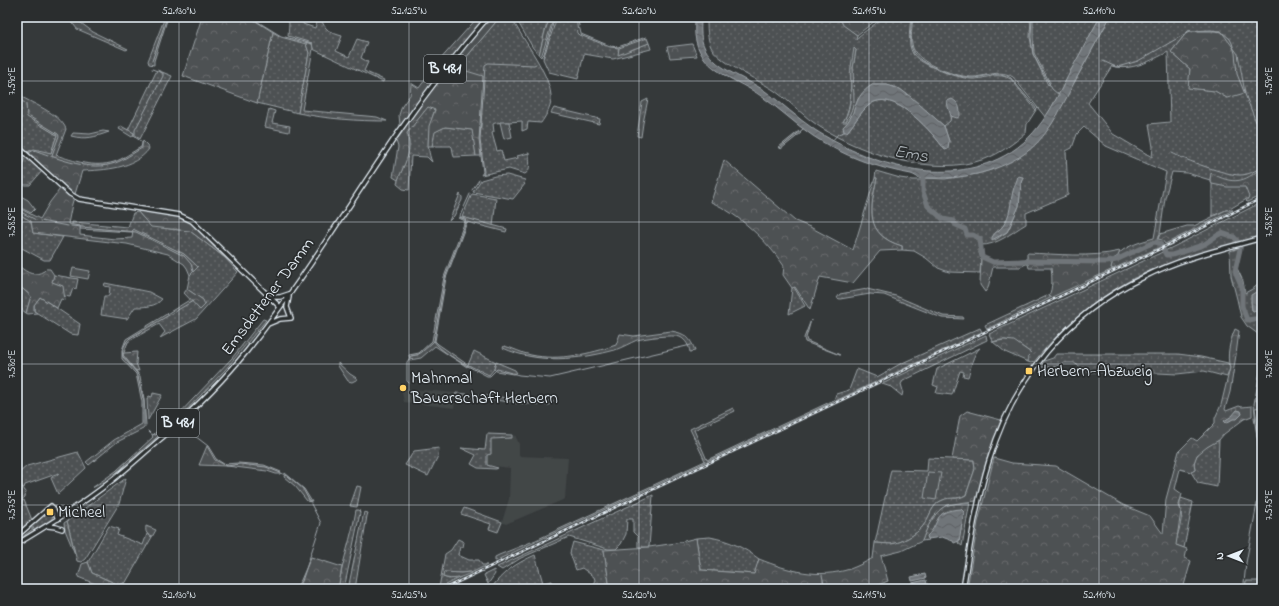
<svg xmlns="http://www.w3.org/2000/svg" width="1279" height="606" viewBox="0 0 1279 606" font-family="'Indie Flower',sans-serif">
	<defs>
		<pattern id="grass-dots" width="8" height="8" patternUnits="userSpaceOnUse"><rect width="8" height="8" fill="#4d5152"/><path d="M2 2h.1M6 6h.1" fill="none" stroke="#676a6c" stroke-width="1.8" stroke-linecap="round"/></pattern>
		<pattern id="forest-crowns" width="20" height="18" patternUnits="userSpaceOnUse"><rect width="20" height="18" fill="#4d5152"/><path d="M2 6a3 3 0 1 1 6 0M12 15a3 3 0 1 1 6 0" fill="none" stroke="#676a6c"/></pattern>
		<pattern id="water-waves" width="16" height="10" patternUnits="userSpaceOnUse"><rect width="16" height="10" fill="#707579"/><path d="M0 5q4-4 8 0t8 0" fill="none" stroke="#5b5e62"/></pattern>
	</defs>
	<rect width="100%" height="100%" fill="#35393a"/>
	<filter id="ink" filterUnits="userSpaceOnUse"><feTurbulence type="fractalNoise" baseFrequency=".025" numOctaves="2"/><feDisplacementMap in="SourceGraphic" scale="8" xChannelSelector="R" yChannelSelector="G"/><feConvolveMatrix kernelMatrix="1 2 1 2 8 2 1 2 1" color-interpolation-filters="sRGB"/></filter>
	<g filter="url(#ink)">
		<path fill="#424647" d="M401,388L456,393L454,408L404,402Z
			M515,435L519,444V456L568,458L565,499L506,524L502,522L509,499L510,468L487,465V454H491V439L512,438Z"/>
		<path fill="url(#grass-dots)" stroke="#9aa1a5" fill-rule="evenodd" d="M165,17H168L154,61V65L149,64L148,61Z
			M288,17H300L304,18L303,24L315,28L318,19L321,18C324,30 331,33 342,36L336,51L349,57L357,39L367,42L361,58L368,62L364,71L384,80L383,82L313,49L312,43L288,36L289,24Z
			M500,17H511C522,39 553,77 551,100C551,108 545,117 541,123L528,122L527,129L522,131V121L495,123L493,124L494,132L492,133L497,151L501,150L504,161L518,158L517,156L529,153C529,160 532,170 525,174L509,169L481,175L483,172L479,140L481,122L459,66Z
			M515,17H550L545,31L539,55L533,48Z
			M557,17H576L578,33L580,35L610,47L619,48V54L649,43L651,49L613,59L584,54L578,79L549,72L543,59Z
			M707,17H839L844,25L857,35L856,40L859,36L884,17H911C910,28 907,43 913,54C920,65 961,80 975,79C987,78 998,72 1011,79L1036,110L1027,124L1026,133C1014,143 1001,153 985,159C934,177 864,155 820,127C804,117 791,102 775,91C759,80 719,63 711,47C707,38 707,27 707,17ZM856,50L853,68L852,109L843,122C853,104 850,88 851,69C852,62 854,56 856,50ZM872,85H887L900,89L944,126L949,141L945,150C933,133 897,92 874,102C863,107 855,123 847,132L843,127L848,122L853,114L858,99Z
			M913,17H1031L1030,37L1033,54L1048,85L1050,83L1034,53L1033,37V17H1100L1046,118L1013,77C1000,69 988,76 974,77C959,78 918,64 913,48C910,38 912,27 913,17Z
			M1110,17H1262V190L1228,210H1226L1212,216V184L1210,180L1187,173L1172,172L1165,198L1160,234L1157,239L1160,247L1113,269L1111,268L1113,259C1117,256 1119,253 1123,250C1133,244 1143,241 1154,238L1166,172L1106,146L1084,127L1077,134L1072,148L1066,151L1068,195L1026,213V224C1012,232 997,246 980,245L979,253L981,258L980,273L949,272L938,268L926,258L914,251L902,250V246C864,235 870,209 877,178H875L876,171L900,178L913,180H923L924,178L945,179L977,174L991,170L1013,160L1032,147L1051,125ZM1188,31H1221L1227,98L1215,91L1189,88L1190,69L1171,52ZM1168,52L1170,122L1149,124L1153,147L1152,157L1113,134L1088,103L1112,66C1131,72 1152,60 1168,52ZM1023,177L1021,183L1019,206L1010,226L1007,232L995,240L994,234L1003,227L1007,219L1011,210L1013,192Z
			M273,32L281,37L306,44L309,53L298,113L257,103Z
			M157,70L172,76L140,139L133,135L134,133L128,130Z
			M17,97L26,103L28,117L57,135L51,153L31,150L28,152L17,143Z
			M428,106L435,109C429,126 425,145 432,162L427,157L411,156L409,190L403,189L397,184L398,180C404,163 413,151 407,133Z
			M269,109L275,111L272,123L290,126L289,132L265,127Z
			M445,127L473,130L476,156L454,157L452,147L451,146H432L434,132Z
			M799,131L801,133L781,149L779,147Z
			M17,148L42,171L30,185H17Z
			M507,175L525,180L524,184H525L513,199L473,192L481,180L495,176Z
			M472,194L496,198L493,226L462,217Z
			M1262,202V236C1226,246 1189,255 1154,269C1108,288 1065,323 1034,362L1031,363L1028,362V356L1031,353C1019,344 1008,336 993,342L989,334L1175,246Z
			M138,212L144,219L169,229L190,231L224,257L238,272L196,319L160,338L165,332L159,324L131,340L128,342L123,355L140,376L144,399L146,425L143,429L117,442L89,465L86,462L114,440L142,424V402L136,374L122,359V350L126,339L191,299L200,310L203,300L187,289L190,275L198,267L184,254L133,230L132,232L80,229V226L72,225V222L128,227L133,213Z
			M17,213L31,221L33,233L63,237L50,260H44L20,247L17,251Z
			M1242,247L1237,268L1243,281L1245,293L1254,288L1262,281V305L1258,303L1251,301L1252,310L1254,311L1262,309V339L1258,334L1247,326L1241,317L1237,299L1231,276L1230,251Z
			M54,275L78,279L76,289L73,288L70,297L64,296L62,286L51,282Z
			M105,283L149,292L162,299C156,307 144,307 135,307L127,319L101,315L104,296H109L110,287L104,286Z
			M17,284L31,296L26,313L17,306Z
			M794,287L805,306L789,314L792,288Z
			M867,289L896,296L943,316L963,317L964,319L942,318L884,295L870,294L840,299L837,298L840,294Z
			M1049,295L1052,297L987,329L985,325Z
			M40,297L80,324L78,335L70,334L34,311V305Z
			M263,319L266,320L225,370L179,418L108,480L92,488L116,471L153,437L152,436L170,418L176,417L232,358Z
			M811,320L806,338L807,341L840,355L805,342L804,338Z
			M980,328L982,332L495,561V557L499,555L536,540L705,461L690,429L733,408L735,411L694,430L707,460L834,400L836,394L849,390L857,369L877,377L900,364Z
			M986,335L987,340L903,381L901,384L903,391L902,396L891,387L882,384Z
			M980,348C972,355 971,368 968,377L963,376L964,372L960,371L952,395L936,393L938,387L933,385L937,369Z
			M474,351L496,362L494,369L489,375L468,365Z
			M1056,354H1178L1201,357L1228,363L1230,368L1227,377L1204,371L1177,374L1158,373L1089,372L1074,363H1064L1054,367H1040L1044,361L1053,358Z
			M1262,360V367L1256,401L1262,399V407L1255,408L1261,447L1260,449L1258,446L1254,404Z
			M153,393L162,395L148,420L147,399L149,396L152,397Z
			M456,393L510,398V402L455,395Z
			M516,400L553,401V403L549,405L515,403Z
			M487,434L512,435V438L491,439V454L487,455V465L498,468L496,469L478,468L471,464L476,455L461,448L485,450Z
			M1219,440L1217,487L1198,483L1191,472L1195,470C1191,453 1206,447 1219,440Z
			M439,448L438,456L428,476L405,465L414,451Z
			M78,452L86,468L58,494L51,478L59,474V473L25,485L24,488L22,487L17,491V478H18L20,472L27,466Z
			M928,458L974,460L975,469L966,495C956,500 951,497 943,500C931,504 930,518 923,526C916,535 901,543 891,544C886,544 880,543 875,543L891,470L927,471Z
			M238,463L264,465L281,472L280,474H276L267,471L227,466L225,464Z
			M126,478L119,504L85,559L81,562L77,561L67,521Z
			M653,495L649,547H638V537L633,532V519H627L626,534L621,544L616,549H608L569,537L521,558L502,570L497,567Z
			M1181,498L1193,502L1184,548L1175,545C1177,535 1183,521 1181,511C1180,505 1179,506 1181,498Z
			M24,500L32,520L17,533V503Z
			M970,502L962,546L958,543L959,541L964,512L928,539L929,540L922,541C926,529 935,509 948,505C955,503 963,503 970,502Z
			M464,508L502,522L498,532L489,529L491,524L461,514Z
			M49,509L53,512L52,519L17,541L34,528H30Z
			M356,510H359L360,513L344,589H338C342,562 352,536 356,510Z
			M364,512L368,513L367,516L355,589H348Z
			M109,526L119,529L117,535L143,545L147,534L152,537L126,582L119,585L92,573L88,562Z
			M710,537C730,541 743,547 759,559L755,574L701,570L696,538Z
			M458,539L464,542L463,547H460L458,555L469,560H479L482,565H487L471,573L469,572L461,573L444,572L443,577L449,579L461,577L439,588L445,554L451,550Z
			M573,542L604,550L610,589H582L592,586L595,580L594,577L582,568L576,570L570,553Z
			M535,555L543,583L552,581L554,589H491C502,572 517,563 535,555Z"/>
		<path fill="url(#forest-crowns)" stroke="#9aa1a5" d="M66,17H73L93,32L128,49L126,50L77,29L71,21Z
			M202,17H246L254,20L273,32L257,103L183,76Z
			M478,17H500L459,66L460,69L483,76L479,140L481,156H476L472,130L445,127L435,132L432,146H428L429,126L435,110L428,107L407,133C413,153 405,161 398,180L393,177L398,147L396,141L403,131L400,125L399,115L402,106L410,95L411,83L419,88L438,62Z
			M550,17H554L541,57L539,55L545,31Z
			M839,17H880L857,35L843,25Z
			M1188,31H1221L1238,54L1245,93L1227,98L1215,91L1188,88L1190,69L1171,52Z
			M647,38L649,43L618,55L619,48Z
			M307,42L312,43L313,49L302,110L377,117L387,121C357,121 328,119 298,113L309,53L306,44Z
			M692,44L697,56L670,58L667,47Z
			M854,48L856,50L853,68L854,101L852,109L846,122H843C854,105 850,86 851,67C852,61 853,54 854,48Z
			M17,94C30,103 60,113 66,129L56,155C74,161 94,168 114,162C123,159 132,152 141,147L143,141L147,145L149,149C134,169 105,170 82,171L72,204L68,224L80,226V235L115,239L132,238L133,229L184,254L198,267L190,275L187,268L184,264L168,254L127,244L33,233L31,221L17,213V207L40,219L50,202L63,185L28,152L34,149L51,153L57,135L27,117L26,104L17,97Z
			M648,99L643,123L641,137L637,136L642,102Z
			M554,108L600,119L599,124L551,113Z
			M121,126L134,133L132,137L119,129Z
			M103,131L109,132C95,137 86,140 71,136L73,133L90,134Z
			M724,160L795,221L810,227L853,250L875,178H877C870,208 864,235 902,246V250L880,251L853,283L820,277L810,310L795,287L792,288L783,275L784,266C767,241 739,214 711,202Z
			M1262,167V195L1247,202L1246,201L1249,197L1245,187H1227L1212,184L1210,180L1211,173C1233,185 1244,183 1262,167Z
			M460,194L462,197V200L454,216L449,221Z
			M1226,210H1233L1165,244L1162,240L1158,239L1160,234L1187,226H1194Z
			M140,211L179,217L189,221L224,257L190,231L151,227L138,212Z
			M462,217L507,229L506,232L467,222L446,278L435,341L438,344L468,365L467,367L435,346L421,358L410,360L409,355L419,353L432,341L444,277L465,221L459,218Z
			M1120,251L1118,256L1113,259L1111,268L1113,269L1052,297L1049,295C1053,289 1052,275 1051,268H1029L1028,264H1026L1020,267H993L988,288L985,292L980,285L981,258L983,255L988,260L993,261L1027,259V253C1058,254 1090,258 1120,251Z
			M20,267C28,273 34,277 44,271C48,268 44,269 50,269L54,275L52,282L63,286L65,300L61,299L57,308L40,297L34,305V311L37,313L28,314L26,313L31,296L17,284V272Z
			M187,289L203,300L205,305L200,310L184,293Z
			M1235,329L1239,331L1236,355L1230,392L1225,409L1226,411L1239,406L1242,407L1252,406V416L1244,419L1224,434L1219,440L1207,447L1197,455L1194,463L1195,470L1191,472L1180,469L1175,489L1182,494L1179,505L1181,511L1176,545L1187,549L1185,558L1191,561L1183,589H967L978,522L994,458L1012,463L1056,466L1123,505L1150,516L1163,534L1166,499L1179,451L1192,438L1197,441L1215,423V418L1221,405L1230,368C1226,355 1230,341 1235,329Z
			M671,331C685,333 691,338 695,351L690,352C689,346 686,340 680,337C673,334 645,338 637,340C630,343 623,347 615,350C578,360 538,364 503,348L504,346C513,348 521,353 531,355C559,361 590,354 616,345L620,334L634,336Z
			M1004,340L1014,341L1031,353L1028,356V362L1005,352L993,342Z
			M137,352L136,363L139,371L135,370L123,355L124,353Z
			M496,362L515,370L517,373L513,374L496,371L494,369Z
			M338,363L350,374L358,379L352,382L348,381L338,366Z
			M967,411L1001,420L987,459L976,501C967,502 957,503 948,505C935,509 926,529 922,541L901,551L881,556L888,581L878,585L879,589H610L604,550L649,547L676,543L696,538L701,570L754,574L759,559C789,571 818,579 850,569C858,566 866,562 873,558L875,543C880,543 886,544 891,544C901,543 916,535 923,526C930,518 931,504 943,500C951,496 956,501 966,495L975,469L974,460L952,459L960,416Z
			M207,446L215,460L227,466L199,465Z
			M285,473L304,489L312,502L307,501L295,486L284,477Z
			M357,486L361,487L357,507L350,506Z
			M67,521L75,554L65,530L64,523Z
			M146,526L156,530L152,537C147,534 145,533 146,526Z
			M311,557L342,567L338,589H295L301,580Z
			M88,562L92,573L119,585L126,582L122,589H108L78,577L82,564Z
			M494,570L495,574L488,584L484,575Z
			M444,572L461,573L470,572L471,573C461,577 454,581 443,577Z
			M1246,581H1259L1262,583V589H1245Z"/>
		<path fill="#4d5152" stroke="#9aa1a5" d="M500,122H509L512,137L504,139Z
			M17,194L28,200L35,209L31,213L17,206Z
			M73,268L90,271L88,279L71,276Z
			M928,472L941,473L936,500L924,498Z
			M22,487L26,492L25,497L20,501L17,500V491Z"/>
		<path fill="url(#water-waves)" stroke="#a0a7ac" d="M695,17H701C701,26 700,36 703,44C712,69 745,77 765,91C782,103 797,118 815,130C867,163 938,187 998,159C1037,141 1053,106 1071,70C1081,52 1090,35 1100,17H1110C1098,38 1087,60 1075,81C1061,108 1048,139 1021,156C991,174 962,179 928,178C926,178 924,179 922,179C919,179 915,175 911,174C877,168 843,156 813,136C795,124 779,108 761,96C739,80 703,72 696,41C694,33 695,25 695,17Z
			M872,85H887L900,89L911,97L944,126L949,141L948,149L945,150C933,133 897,92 874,102C863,107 855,123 847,132H844L843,127C859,112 851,98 872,85Z
			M952,99C959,103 960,107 960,116L957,118L951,116L948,107L947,101Z
			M1018,176L1023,177L1021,183L1019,206L1010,226L1007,232L992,240V237C995,232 1000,230 1003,226C1011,215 1010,203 1013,191C1014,186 1017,181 1018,176Z
			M1256,292L1258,293V302L1262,305V309L1254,311L1252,310L1251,301V295Z
			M1237,410L1241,411L1242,414L1237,419H1233L1226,423L1224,421L1232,416Z
			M961,509L964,512L959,541L954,543L953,541L942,537L928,539L927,536C942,522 931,511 961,509Z
			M925,574L926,578L912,581L911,577Z
			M926,580L927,584L913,587L912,583Z"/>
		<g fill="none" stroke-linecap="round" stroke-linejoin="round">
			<path stroke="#a0a7ac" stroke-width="1" d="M250,17L281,36L312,44
				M577,17L581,34L610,46L618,47L646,37
				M912,17C911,28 908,43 914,53C922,66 959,78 973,78C986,77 999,70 1011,78L1037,109
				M1032,17L1031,37L1033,54L1052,89L1059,95
				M543,57L555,17
				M152,61L167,17
				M1103,61L1116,67L1121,66L1138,61L1190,31L1211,30L1222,32L1230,39L1232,43L1235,53L1237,74L1262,137
				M30,117L58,134L59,136L52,155
				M944,126L950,121L951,116
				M832,141L838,134L844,132
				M780,148L803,129
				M29,153L34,150L37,151C59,159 91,172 115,163C124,160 133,153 142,148V142L135,137V130L163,76V73L152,69
				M1172,153C1185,160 1225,175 1240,175C1248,175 1256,171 1262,166
				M483,174L484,172L480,140L485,65L488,63L534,65L536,64
				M17,179L25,158
				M472,190L479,180
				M17,210L36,220
				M40,221L68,226
				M71,226L136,232L184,256L191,264L193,271
				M434,341C443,355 472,368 487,376H490L497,369L519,375L550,378L691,345
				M409,383L407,381V362L411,356L417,355L422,352L434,341L445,278L466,222L465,219L461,218L460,216L470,194
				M1259,401L1262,400
				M1254,417L1262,467
				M144,425V402L138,377L137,373L123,357C121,351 125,342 130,338L193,301
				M182,426L208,446L216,459L227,466L240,464L266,467L288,476L303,489L310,502
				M148,431L151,434L156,435L171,420L174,421
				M822,575L824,584L827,589
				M1244,583L1246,563L1259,493
				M297,589L302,581L321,523L311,504
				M1243,589V587"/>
			<path stroke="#707579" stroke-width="5" d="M923,174V192L928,206L943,219L953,221L956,225L965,229L967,235H973L980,239L982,257L993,262L1023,261L1107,262L1116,260L1154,242L1160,243L1166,255H1172L1203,245L1218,235L1222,233L1234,237L1238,242L1240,249L1235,271L1242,287V306L1247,320L1262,318"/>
			<defs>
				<path id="secondary" d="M17,146L70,194L79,199L179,215L192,221L280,307
					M17,536L51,506L53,508L58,519
					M963,589C970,546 976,503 989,461C1013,380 1067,313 1144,277C1181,258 1222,249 1262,238"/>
				<path id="primary" d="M270,297H280L289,294
					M268,324L280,319L291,318L287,307L289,297
					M48,526L56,527L62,529
					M17,544C55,521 92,498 126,469C139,458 151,447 164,436C193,410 222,382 247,351C302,282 348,206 398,133C426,93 456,54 488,17"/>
			</defs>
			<use href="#secondary" stroke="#e8f1f8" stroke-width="6"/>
			<use href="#primary" stroke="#e8f1f8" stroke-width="6"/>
			<use href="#secondary" stroke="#2a2d2e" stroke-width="3.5"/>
			<use href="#primary" stroke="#2a2d2e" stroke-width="3.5"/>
			<defs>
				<path id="rail" d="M443,589L1166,246L1262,198"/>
			</defs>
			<use href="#rail" stroke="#e8f1f8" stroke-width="2.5"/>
			<use href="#rail" stroke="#2a2d2e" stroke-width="1" stroke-dasharray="3" stroke-linecap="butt"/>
		</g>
	</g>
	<path fill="none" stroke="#e8f1f8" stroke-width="1" stroke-opacity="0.45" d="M179,17V589M409,17V589M639,17V589M869,17V589M1099,17V589M17,81H1262M17,222H1262M17,364H1262M17,505H1262"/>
	<g fill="#ffd166" stroke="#2a2d2e" stroke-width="1.5">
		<rect x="1025" y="367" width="8" height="8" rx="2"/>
		<circle cx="403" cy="388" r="4"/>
		<rect x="46" y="508" width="8" height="8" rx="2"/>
	</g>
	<g text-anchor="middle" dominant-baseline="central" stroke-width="3.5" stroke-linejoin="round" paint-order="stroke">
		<g fill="#2a2d2e" stroke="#afb6bb" stroke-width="1">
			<rect x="424" y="55" width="42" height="28" rx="3"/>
			<rect x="157" y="409" width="42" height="28" rx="3"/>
		</g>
		<g font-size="16" font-weight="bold" fill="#e8f1f8">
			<text x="445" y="69">B 481</text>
			<text x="178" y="423">B 481</text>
		</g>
		<g font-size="17" fill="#e8f1f8" stroke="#2a2d2e">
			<text transform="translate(268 297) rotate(-53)">Emsdettener Damm</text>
		</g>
		<g font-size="17" fill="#e8f1f8" stroke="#2a2d2e" text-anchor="start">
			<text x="1037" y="371">Herbern-Abzweig</text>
			<text x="411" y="378">Mahnmal<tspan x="411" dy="20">Bauerschaft Herbern</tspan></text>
			<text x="58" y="512">Micheel</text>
		</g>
		<g font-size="18" font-style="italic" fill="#acb3b8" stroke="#2a2d2e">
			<text transform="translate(911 155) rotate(10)">Ems</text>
		</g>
	</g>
	<rect width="1279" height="606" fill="none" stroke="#2a2d2e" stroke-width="44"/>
	<g transform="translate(1229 556) rotate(270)" stroke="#2a2d2e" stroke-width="3" paint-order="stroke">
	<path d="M0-3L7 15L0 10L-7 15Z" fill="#e8f1f8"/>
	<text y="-6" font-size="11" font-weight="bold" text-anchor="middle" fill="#e8f1f8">N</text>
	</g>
	<rect x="22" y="22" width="1235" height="562" fill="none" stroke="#e8f1f8" stroke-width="1.5"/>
	<g font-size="10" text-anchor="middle" fill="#e8f1f8">
		<text x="179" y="14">52.130°N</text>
		<text x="409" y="14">52.125°N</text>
		<text x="639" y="14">52.120°N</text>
		<text x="869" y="14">52.115°N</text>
		<text x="1099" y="14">52.110°N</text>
		<text transform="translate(1268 81) rotate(-90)" y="4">7.590°E</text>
		<text transform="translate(11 81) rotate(-90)" y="4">7.590°E</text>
		<text transform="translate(1268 222) rotate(-90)" y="4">7.585°E</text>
		<text transform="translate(11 222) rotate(-90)" y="4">7.585°E</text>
		<text transform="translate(1268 364) rotate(-90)" y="4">7.580°E</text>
		<text transform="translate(11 364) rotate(-90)" y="4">7.580°E</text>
		<text transform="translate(1268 505) rotate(-90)" y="4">7.575°E</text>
		<text transform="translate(11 505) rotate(-90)" y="4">7.575°E</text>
		<text x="179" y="598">52.130°N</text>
		<text x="409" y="598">52.125°N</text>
		<text x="639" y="598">52.120°N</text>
		<text x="869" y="598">52.115°N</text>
		<text x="1099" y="598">52.110°N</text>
	</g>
</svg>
